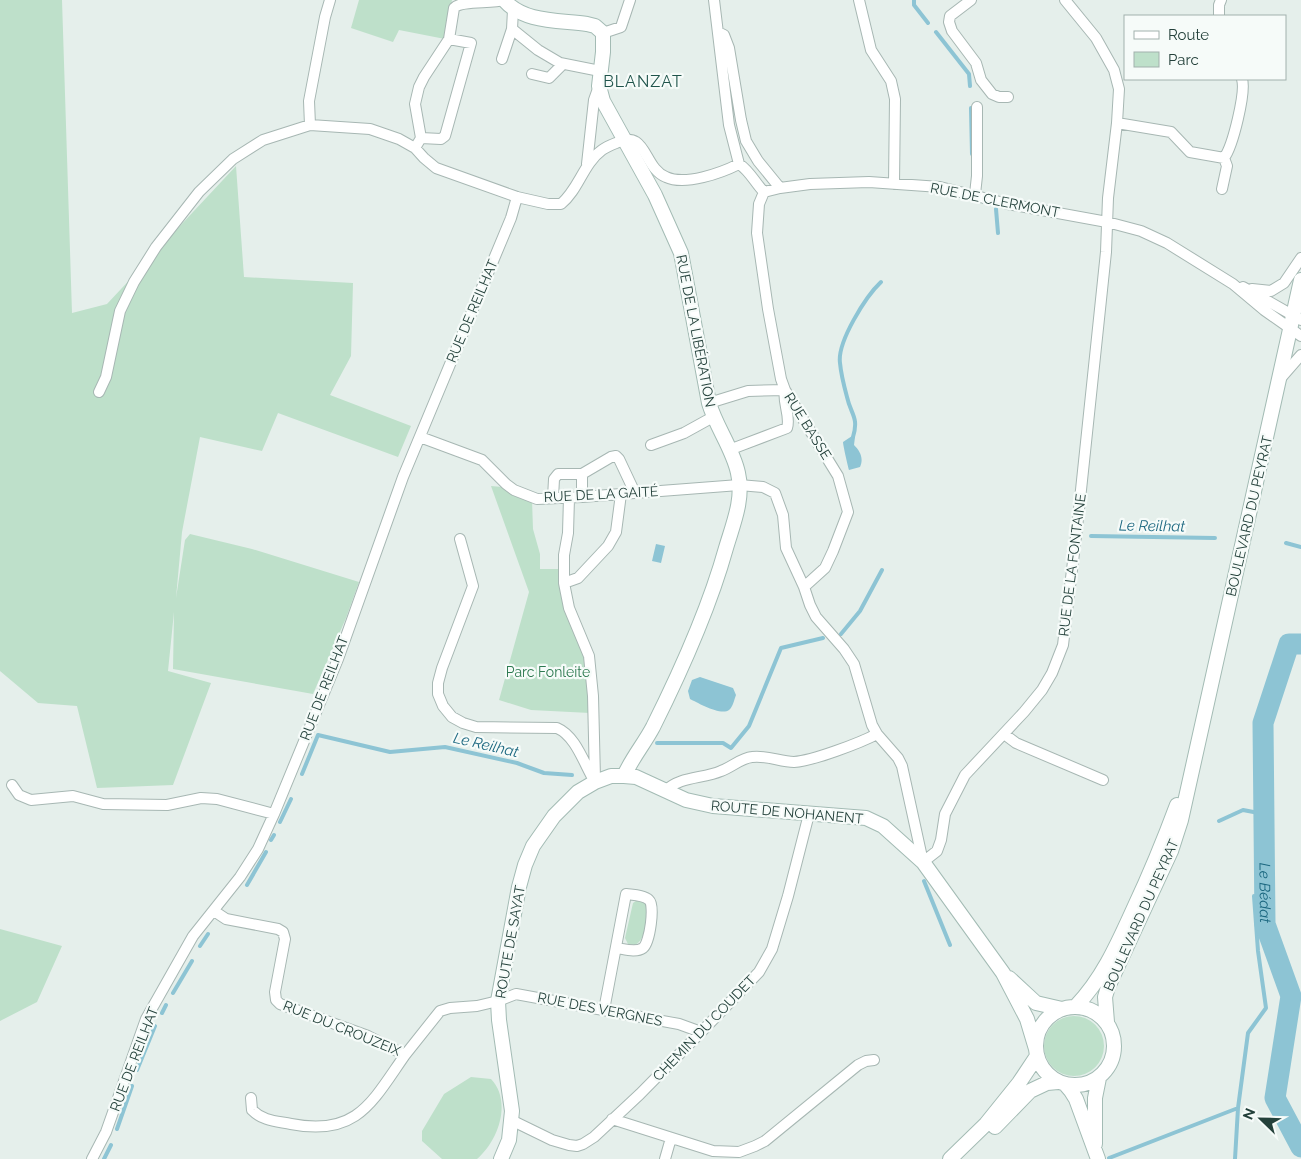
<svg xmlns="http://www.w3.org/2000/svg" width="1301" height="1159" viewBox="0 0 1301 1159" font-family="Raleway,sans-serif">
	<rect width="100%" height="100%" fill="#e5efeb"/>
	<path fill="#bee0ca" d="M0,0H62L72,313L107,304L236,166L244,277L353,283L351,356L330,395L411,426L398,457L278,413L262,451L200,437L182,532L176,598L185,540L190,534L252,549L359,582L346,618L313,694L173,669L174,612L168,671L211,683L173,785L97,788L77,706L38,703L0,671Z
		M359,0H452L445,39L399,30L393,42L351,28Z
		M491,486L502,487L532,500L533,529L540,554V569H560L586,656L590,713L531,710L499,700L529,592Z
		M636,901C641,901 644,902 648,906C648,917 646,940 635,945L628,944L625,938L633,903Z
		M0,929L62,946L37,1002L0,1021Z
		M1044 1046a30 30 0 1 1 60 0a30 30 0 1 1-60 0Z
		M471,1077L491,1079C512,1101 499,1140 477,1159H442L422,1141V1131L444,1094Z"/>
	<path fill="#8dc4d4" d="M852,436L855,437L854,445C860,451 864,458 860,467L849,470C848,467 843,445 843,442Z
		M656,544L665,546L661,563L652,561Z
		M700,677L733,688L736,695C734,700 733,707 729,710C721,716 698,703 690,699L688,691L692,680Z"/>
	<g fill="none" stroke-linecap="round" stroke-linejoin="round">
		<path stroke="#8dc4d4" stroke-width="4" d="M914,0V5L928,23
			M936,32L969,74L970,86
			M971,108L972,154
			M996,209L998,233
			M853,437C859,417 851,415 847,397C844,386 841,374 840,363C837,342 866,296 881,282
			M1091,536L1215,538
			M1286,543L1301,547
			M841,634L860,611L882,570
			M657,743H723L731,748L749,726L781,648L823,638
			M302,774L318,735L390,752L445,747L517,763L544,773L572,775
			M1219,821L1243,810L1264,814
			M280,822L291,799
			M271,840L274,835
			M924,881L950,945
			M247,885L266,852
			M200,946L208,934
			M173,993L192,961
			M162,1013L166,1005
			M137,1070L155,1026
			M117,1129L132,1086
			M1109,1158L1238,1108
			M104,1159L111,1145
			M1235,1159L1238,1108L1248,1033L1266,1008L1258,951L1254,896"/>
		<path stroke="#8dc4d4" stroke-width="21" id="s1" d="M1301,644H1289L1263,723L1265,924L1291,996L1275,1098L1301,1147"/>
		<defs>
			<path id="street" d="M714,0L729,125L739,164
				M859,0L871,50L891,81L895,99L894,184
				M971,0L950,16L949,22L952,31L976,63L981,80L992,94L999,97H1008
				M513,10L512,29L538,50L560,63L600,71
				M1219,16V5L1221,0
				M718,32L724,35L729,48L741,120L746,141L758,161L780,188
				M603,33L621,27L630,0
				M502,59L512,29
				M532,74L549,78L563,64
				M1117,123L1171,132L1190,152L1224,158C1233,146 1246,92 1242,79
				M310,125L309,101L325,17L330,0
				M421,138L441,139L445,136L471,43L449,39
				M415,148L421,138L415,104L419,87L424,77L449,39L454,8C461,0 491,4 504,0
				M587,164L594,100L599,86
				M1222,189L1227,166L1224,158
				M764,192L759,204L757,233L768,309L781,379L785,390L838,476L848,512L833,551L825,568L804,587
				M975,194L977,176V107
				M1243,287L1301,320
				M1252,289L1271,291L1284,283L1301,258
				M1280,379L1301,355
				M99,392L106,377L120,311L134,282L156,247L199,192L233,159L263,140L310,125L370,129L399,139L415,148L424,158L436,168L517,197L548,204H561C579,189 583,164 602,150C606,147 611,145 616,143C647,128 643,168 666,177C685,186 721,173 739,164C750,171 755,183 764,192L780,188L810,184L869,182L940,187L1008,204L1107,222L1141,231L1167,243L1233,284L1264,310L1301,336
				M709,403L748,391L785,390C782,402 791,416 787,428L729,450
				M420,437L482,460L506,484L514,490L537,499L582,497L739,485L763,487L775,493L783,515L786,548L804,587L810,605L816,617L844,649L854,664L872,725L877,734L898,758L902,766L923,862L937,851L941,840L945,814L965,775L1024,712L1042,690L1052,673L1063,645L1077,528L1106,252L1108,198L1117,123L1119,89L1114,70L1096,38L1065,0
				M651,445L684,433L713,417
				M582,474V497
				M553,498L554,479L558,474H582L611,457L616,456L619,459L635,493
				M569,498L568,533L564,555V583L569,608L589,656L593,696L595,779
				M460,539L473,586L442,668L438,683V694L443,706L452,717L463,723L476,727L557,728C576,736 584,764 595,782
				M564,583L578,578L608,546L616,532L621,494
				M1004,734L1016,743L1103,780
				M12,785L19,795L31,800L73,796L103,804L167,805L201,798L217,799L274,814
				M665,791C680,776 703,779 721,771C732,767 741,758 752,757C768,755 780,762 794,762C812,761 860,743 877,734
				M214,911L226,919L278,929L283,932L285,939L275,992L276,1000L280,1004L368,1036L405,1055L440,1011L450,1008L477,1006L498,1001L516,994L679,1024L701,1032
				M604,1010L626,894C633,895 644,895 649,900C655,905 650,942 643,948C636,953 624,949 616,948
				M251,1098L252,1110C263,1121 276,1121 291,1124C357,1137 372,1102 405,1055
				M612,1119L713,1151L739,1152L755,1146L765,1141L858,1065L866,1061L874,1060
				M511,1120L552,1140L569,1145L577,1146L583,1144L594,1137L640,1094L708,1025L759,972L772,949L788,896L809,814
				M92,1159L106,1132L146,1019L193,936L240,877L258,849L274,814L338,659L403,477L511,218L517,197
				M665,1159L671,1138"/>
			<path id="secondary" d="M504,0C524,23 559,20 587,24L595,26L603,33V52L599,86L603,101L655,195L681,253L709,403C716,427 733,449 738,473C744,499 733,524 726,548C709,609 682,669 653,727C644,744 632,758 624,776
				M1009,978L1036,1003L1062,1009
				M1076,1006C1103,978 1118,943 1134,908C1150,874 1164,840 1177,805
				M1036 1046a39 39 0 1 1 78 0a39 39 0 1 1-78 0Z
				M1107,1022L1105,997L1108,987L1171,851L1181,820L1301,280
				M1065,1084L1071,1091L1076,1099L1098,1159
				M995,1127L1030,1091L1047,1083L1058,1082
				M1095,1144V1098L1099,1078
				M501,1159L509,1140L512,1111L499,1020L498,1001L519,887L525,865L533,846L554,816L578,792L595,782L611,776H624L636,777L686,800L713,806L866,818L883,826L923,862L1003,973L1027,1019L1036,1049
				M950,1159L986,1124L1019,1083L1037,1056"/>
		</defs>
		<use href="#street" stroke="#a7b7b3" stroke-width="12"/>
		<use href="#secondary" stroke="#a3bbb4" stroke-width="16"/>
		<use href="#street" stroke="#fff" stroke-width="10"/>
		<use href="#secondary" stroke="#fff" stroke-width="14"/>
	</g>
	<g text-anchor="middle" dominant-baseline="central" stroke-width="4.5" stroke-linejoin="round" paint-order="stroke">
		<g font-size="14" fill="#24413b" stroke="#f6fbf9">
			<text transform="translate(995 200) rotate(11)">RUE DE CLERMONT</text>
			<text transform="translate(472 311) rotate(-67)">RUE DE REILHAT</text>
			<text transform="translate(696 331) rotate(79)">RUE DE LA LIBÉRATION</text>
			<text transform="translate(808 426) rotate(58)">RUE BASSE</text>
			<text transform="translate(601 494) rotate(-3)">RUE DE LA GAITÉ</text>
			<text transform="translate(1249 516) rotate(-77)">BOULEVARD DU PEYRAT</text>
			<text transform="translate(1072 565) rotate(-83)">RUE DE LA FONTAINE</text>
			<text transform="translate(324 688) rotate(-69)">RUE DE REILHAT</text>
			<text transform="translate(787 812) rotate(5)">ROUTE DE NOHANENT</text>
			<text transform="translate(1141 915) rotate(-66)">BOULEVARD DU PEYRAT</text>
			<text transform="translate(510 942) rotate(-80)">ROUTE DE SAYAT</text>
			<text transform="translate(600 1009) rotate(11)">RUE DES VERGNES</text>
			<text transform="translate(342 1028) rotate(22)">RUE DU CROUZEIX</text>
			<text transform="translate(704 1028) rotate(-46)">CHEMIN DU COUDET</text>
			<text transform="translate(134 1059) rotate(-69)">RUE DE REILHAT</text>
		</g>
		<g font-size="14" fill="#2d7a50" stroke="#f6fbf9">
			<text x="548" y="672">Parc Fonleite</text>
		</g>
		<g font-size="15" font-style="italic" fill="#1c6880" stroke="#f6fbf9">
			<text transform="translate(1152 526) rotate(1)">Le Reilhat</text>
			<text transform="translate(486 745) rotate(13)">Le Reilhat</text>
			<text stroke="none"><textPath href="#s1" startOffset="265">Le Bédat</textPath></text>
		</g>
		<g font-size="16" letter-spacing="1" fill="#1f544b" stroke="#f6fbf9">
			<text x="643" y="81">BLANZAT</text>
		</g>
	</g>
	<rect x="1124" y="15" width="162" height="65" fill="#f6fbf9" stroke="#a2b1ad"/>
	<rect x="1134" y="31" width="25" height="8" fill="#ffffff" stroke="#a2b1ad"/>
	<text x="1168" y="40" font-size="15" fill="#24413b">Route</text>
	<rect x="1134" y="52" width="25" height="15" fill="#bee0ca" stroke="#a2b1ad"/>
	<text x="1168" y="65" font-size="15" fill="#24413b">Parc</text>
	<g transform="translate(1261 1119) rotate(293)" stroke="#f6fbf9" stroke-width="4" paint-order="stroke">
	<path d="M0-4L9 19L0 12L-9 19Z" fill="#24413b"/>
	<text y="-8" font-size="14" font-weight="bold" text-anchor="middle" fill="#24413b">N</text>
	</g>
</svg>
